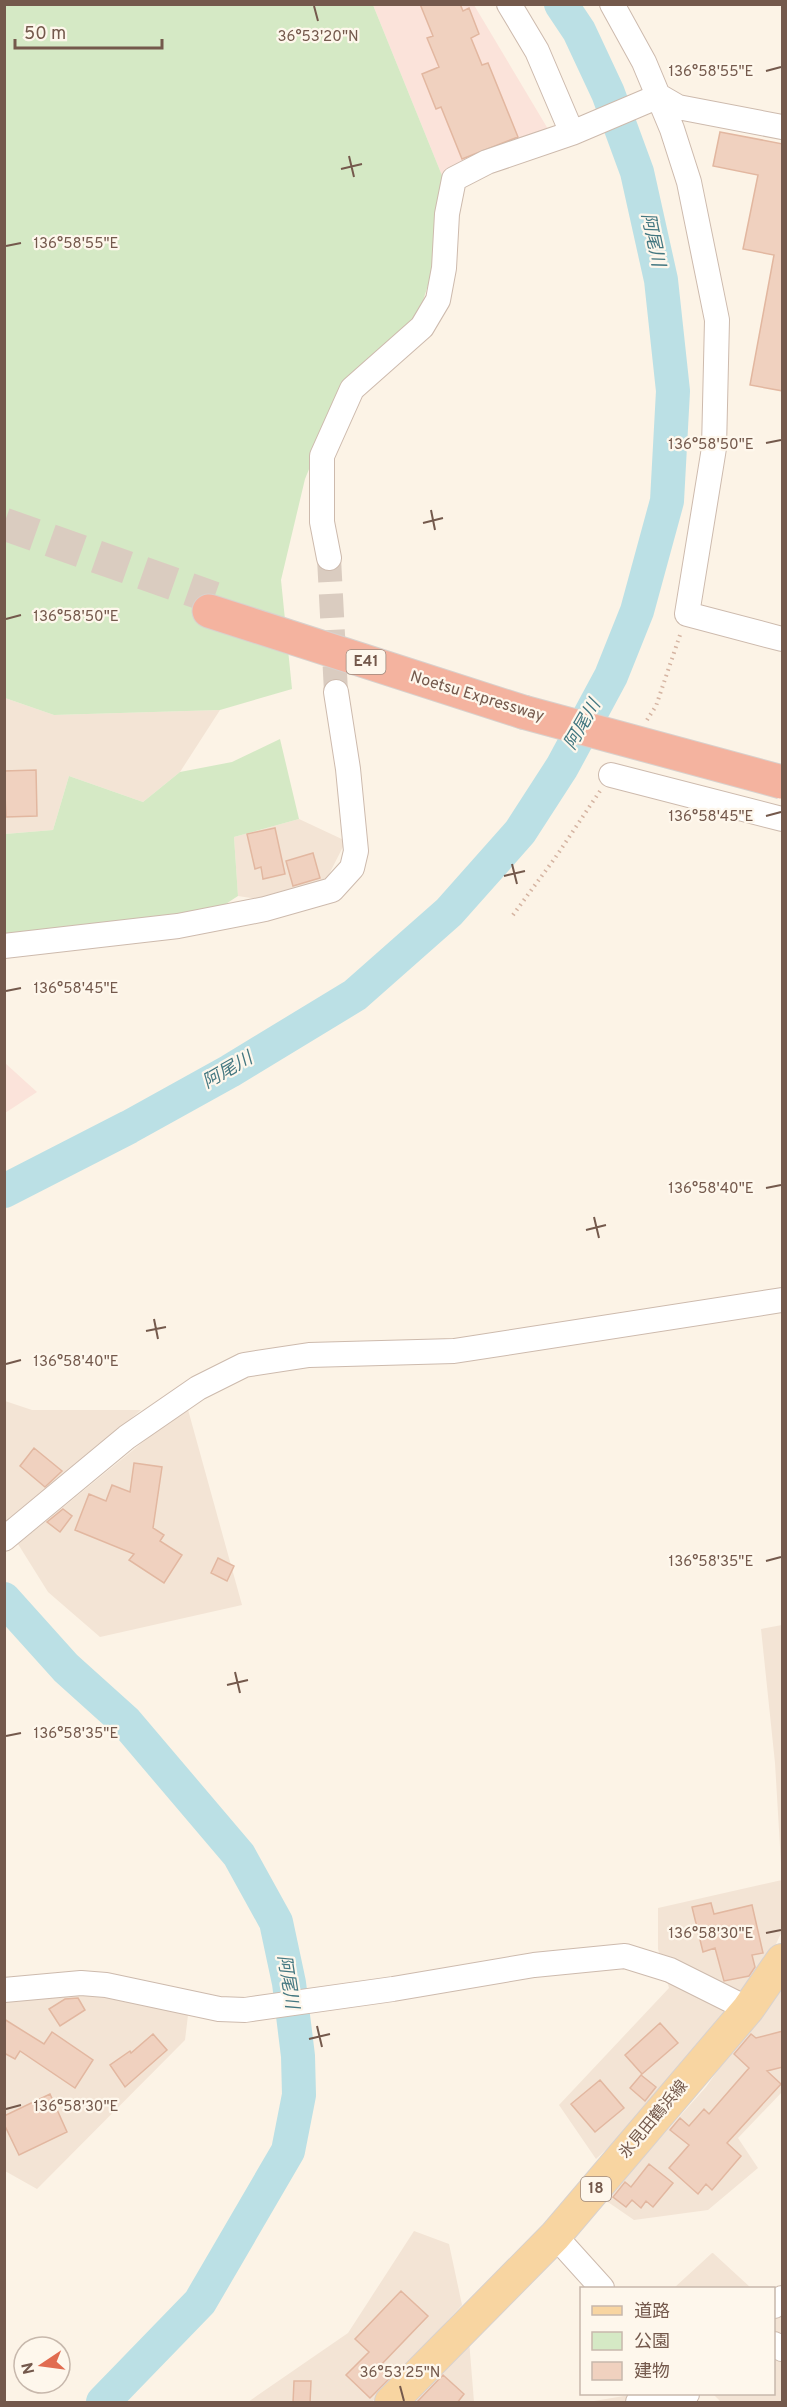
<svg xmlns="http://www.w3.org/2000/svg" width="787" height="2407" viewBox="0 0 787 2407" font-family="Overpass,'Noto Sans JP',sans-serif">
	<rect width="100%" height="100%" fill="#fcf3e6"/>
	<path fill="#f3e4d5" d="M5,698L54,715L220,710L180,772L143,802L69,776L53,830L5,834Z
		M299,819L346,841L324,884L264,900L238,896L234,837Z
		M5,1401L32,1410H141L5,1525Z
		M187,1406L242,1605L100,1637L48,1592L18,1544Z
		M782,1625V1931L770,1957L715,2035L633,2124L596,2159L559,2105L669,1988L658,1949V1908L782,1880L775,1763L761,1629Z
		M782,1980V2092L738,2138L758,2168L708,2210L634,2220L605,2200L706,2087Z
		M106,1992L188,2015L185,2040L37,2189L5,2171V1999Z
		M414,2231L449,2244L462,2305L372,2402H248L348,2333Z
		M713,2253L751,2288H674L712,2253Z
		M782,2287V2402H721L713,2394H774V2292Z
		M469,2340L474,2402H410Z
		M636,2394L661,2402H588Z"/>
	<path fill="#fbe3da" d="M373,5H474L548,129L443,178Z
		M5,1063L37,1092L5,1113Z"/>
	<path fill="#d5e9c5" d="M5,5H373L443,178L430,279L418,316L343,386L305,479L281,580L292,689L220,710L54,715L5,698Z
		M280,739L299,819L234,837L238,896L215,911L5,934V834L53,830L69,776L143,802L180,772L232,762Z"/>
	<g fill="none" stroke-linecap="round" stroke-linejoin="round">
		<path stroke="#bbe0e5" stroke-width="34" d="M4,1191L129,1127L230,1071L355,995L449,912L520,832L562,767L611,676L637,611L667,501L673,391L661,280L637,172L608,93L579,31L561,4
			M4,1599L66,1668L126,1722L239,1855L276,1922L289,1983L298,2056L299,2095L288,2151L200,2302L103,2402"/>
	</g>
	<path fill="#f0d1bf" stroke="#e2b7a0" stroke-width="1.5" d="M420,4H460L463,11L469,8L479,34L471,38L482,65L488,63L518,137L462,159L441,107L436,109L422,74L439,67L427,38L433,36Z
		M720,132L783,144V391L750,385L774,255L743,249L758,175L713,166Z
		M36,770L37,816L6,817L4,771Z
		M275,828L285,874L263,879L261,867L255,869L247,834Z
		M313,853L320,878L293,886L286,861Z
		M34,1448L62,1471L45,1487L20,1466Z
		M134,1463L162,1467L153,1528L164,1535L160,1541L182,1555L164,1583L129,1560L134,1554L75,1530L89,1494L106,1501L112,1485L130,1492Z
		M63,1509L72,1516L60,1532L47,1522Z
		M218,1558L234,1566L227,1581L211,1573Z
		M711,1903L714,1914L752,1905L763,1953L752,1955L755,1967L749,1976L724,1981L715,1948L703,1952L692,1907Z
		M78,1998L85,2010L60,2026L49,2009L65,1999Z
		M4,2019L44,2044L52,2032L93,2060L75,2088L20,2051L15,2059L4,2053Z
		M660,2023L678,2043L642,2074L625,2055Z
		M783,2031V2067L767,2071L781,2084L727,2143L741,2156L712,2190L706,2184L698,2194L669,2168L689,2145L670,2130L680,2118L689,2126L704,2109L709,2114L749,2068L734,2054L751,2034L756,2038Z
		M153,2034L167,2050L125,2087L110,2065L130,2051L131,2053Z
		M641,2075L656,2087L645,2101L630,2088Z
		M600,2080L624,2108L595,2132L571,2104Z
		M50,2094L67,2132L19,2155L4,2124V2116Z
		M649,2164L673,2183L653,2207L646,2201L641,2208L632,2200L626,2207L613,2197L625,2182L631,2187Z
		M401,2291L428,2316L379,2367L390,2378L370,2398L346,2375L369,2352L355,2339Z
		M443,2375L464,2394L457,2403H416Z
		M294,2381H311L310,2403H293Z"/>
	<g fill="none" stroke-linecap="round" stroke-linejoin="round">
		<path stroke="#daccc0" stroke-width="24" stroke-dasharray="24 12" stroke-linecap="butt" d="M329,558L336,692"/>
		<path stroke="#daccc0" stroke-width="33" stroke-dasharray="33 16" stroke-linecap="butt" d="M4,524L214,598"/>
		<defs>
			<path id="minor" d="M509,4L537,51L572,133
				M612,4L644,62L672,129L689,182L717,320L714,448L687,614L782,639
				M659,96L678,107L782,127
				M329,558L322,522V456L352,389L422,327L438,300L444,268L447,214L454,179L487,162L572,133L659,96
				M611,775L782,819
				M4,946L178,926L265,909L332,890L352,868L356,851L348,769L336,692
				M4,1539L127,1437L198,1388L244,1365L309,1355L454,1351L782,1300
				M4,1990L81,1983L106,1985L219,2009L245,2010L393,1989L534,1965L625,1956L670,1970L748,2009
				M555,2236L602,2288
				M774,2306L782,2298
				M774,2344L782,2349
				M638,2402L687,2394"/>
			<path id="major" d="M391,2402L555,2236L748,2009L782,1960"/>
			<path id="highway" d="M209,611L523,712"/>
		</defs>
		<use href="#minor" stroke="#cdbaad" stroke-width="26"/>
		<use href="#major" stroke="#d8d1cd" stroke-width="34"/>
		<use href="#highway" stroke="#d8d1cd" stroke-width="35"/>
		<path stroke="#d5b4a2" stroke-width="4" stroke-dasharray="1.5 4.5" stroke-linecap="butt" d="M647,720L656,706L681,632
			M513,915L555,858L600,791"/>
		<use href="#minor" stroke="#fff" stroke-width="24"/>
		<use href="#major" stroke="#f8d5a1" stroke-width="32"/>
		<use href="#highway" stroke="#f4b39f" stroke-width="33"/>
		<defs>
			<path id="highway-bridge" d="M523,712L782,782"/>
		</defs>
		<use href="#highway-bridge" stroke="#d8d1cd" stroke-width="35" stroke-linecap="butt"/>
		<use href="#highway-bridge" stroke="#f4b39f" stroke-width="33"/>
	</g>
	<path fill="none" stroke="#74594c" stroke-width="2" d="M314,6L318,21M766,71L781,67M349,156L354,177M341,169L362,164M6,246L21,243M766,443L781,440M431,510L435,530M423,523L443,518M6,619L21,615M766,816L781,812M512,864L517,884M504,876L525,871M6,991L21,988M766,1188L781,1185M594,1217L599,1238M586,1230L606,1225M154,1319L158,1339M146,1331L166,1327M6,1364L21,1360M766,1561L781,1557M235,1672L240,1693M227,1685L248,1680M6,1736L21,1733M766,1933L781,1930M317,2026L322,2047M309,2039L330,2034M6,2109L21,2105M400,2386L404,2401"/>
	<g text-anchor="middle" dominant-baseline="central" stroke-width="4.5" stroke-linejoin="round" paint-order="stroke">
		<g fill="#fef7ec" stroke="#9d887c" stroke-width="1.5">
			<rect x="346.5" y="650" width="39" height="24" rx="4.5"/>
			<rect x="581" y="2177" width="30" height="24" rx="4.5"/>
		</g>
		<g font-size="15" font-weight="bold" fill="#74594c">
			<text x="366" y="662">E41</text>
			<text x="596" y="2189">18</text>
		</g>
		<g font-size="16" fill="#74594c" stroke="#fef7ec">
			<text transform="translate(477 697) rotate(17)">Noetsu Expressway</text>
			<text transform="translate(654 2120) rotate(-50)">氷見田鶴浜線</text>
		</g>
		<g font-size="18" font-style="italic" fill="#437780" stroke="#fef7ec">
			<text transform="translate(652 240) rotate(78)">阿尾川</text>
			<text transform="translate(583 725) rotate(-60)">阿尾川</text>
			<text transform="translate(228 1071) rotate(-30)">阿尾川</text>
			<text transform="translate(287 1982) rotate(81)">阿尾川</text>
		</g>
	</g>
	<g font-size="15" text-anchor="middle" fill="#74594c" stroke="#fef7ec" stroke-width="4.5" stroke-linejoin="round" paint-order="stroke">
		<text x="318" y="41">36°53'20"N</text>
		<text x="711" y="76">136°58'55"E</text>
		<text x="76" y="248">136°58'55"E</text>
		<text x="711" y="449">136°58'50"E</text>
		<text x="76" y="621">136°58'50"E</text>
		<text x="711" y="821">136°58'45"E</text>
		<text x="76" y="993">136°58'45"E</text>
		<text x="711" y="1193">136°58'40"E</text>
		<text x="76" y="1366">136°58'40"E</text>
		<text x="711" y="1566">136°58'35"E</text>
		<text x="76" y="1738">136°58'35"E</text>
		<text x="711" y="1938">136°58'30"E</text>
		<text x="76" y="2111">136°58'30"E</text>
		<text x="400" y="2377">36°53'25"N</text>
	</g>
	<rect width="787" height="2407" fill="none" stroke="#74594c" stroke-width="12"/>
	<rect x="580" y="2287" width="195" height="108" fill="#fef7ec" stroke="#c7b8ac" stroke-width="1.5"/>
	<rect x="592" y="2306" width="30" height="9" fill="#f8d5a1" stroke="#c7b8ac" stroke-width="1.5"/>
	<text x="634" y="2317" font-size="18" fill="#74594c">道路</text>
	<rect x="592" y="2332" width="30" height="18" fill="#d5e9c5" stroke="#c7b8ac" stroke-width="1.5"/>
	<text x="634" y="2347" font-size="18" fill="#74594c">公園</text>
	<rect x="592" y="2362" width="30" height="18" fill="#f0d1bf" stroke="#c7b8ac" stroke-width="1.5"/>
	<text x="634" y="2377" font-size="18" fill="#74594c">建物</text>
	<g transform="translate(42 2365) rotate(257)"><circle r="28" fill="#fef7ec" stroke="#c7b8ac" stroke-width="1.5"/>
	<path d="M0-4.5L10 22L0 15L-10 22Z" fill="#e16c50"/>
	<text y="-9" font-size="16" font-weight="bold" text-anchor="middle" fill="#74594c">N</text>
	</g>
	<path d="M15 39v9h147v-9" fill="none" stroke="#74594c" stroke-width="3"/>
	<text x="24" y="39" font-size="18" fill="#74594c" stroke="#fef7ec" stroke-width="4.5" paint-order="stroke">50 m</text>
</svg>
